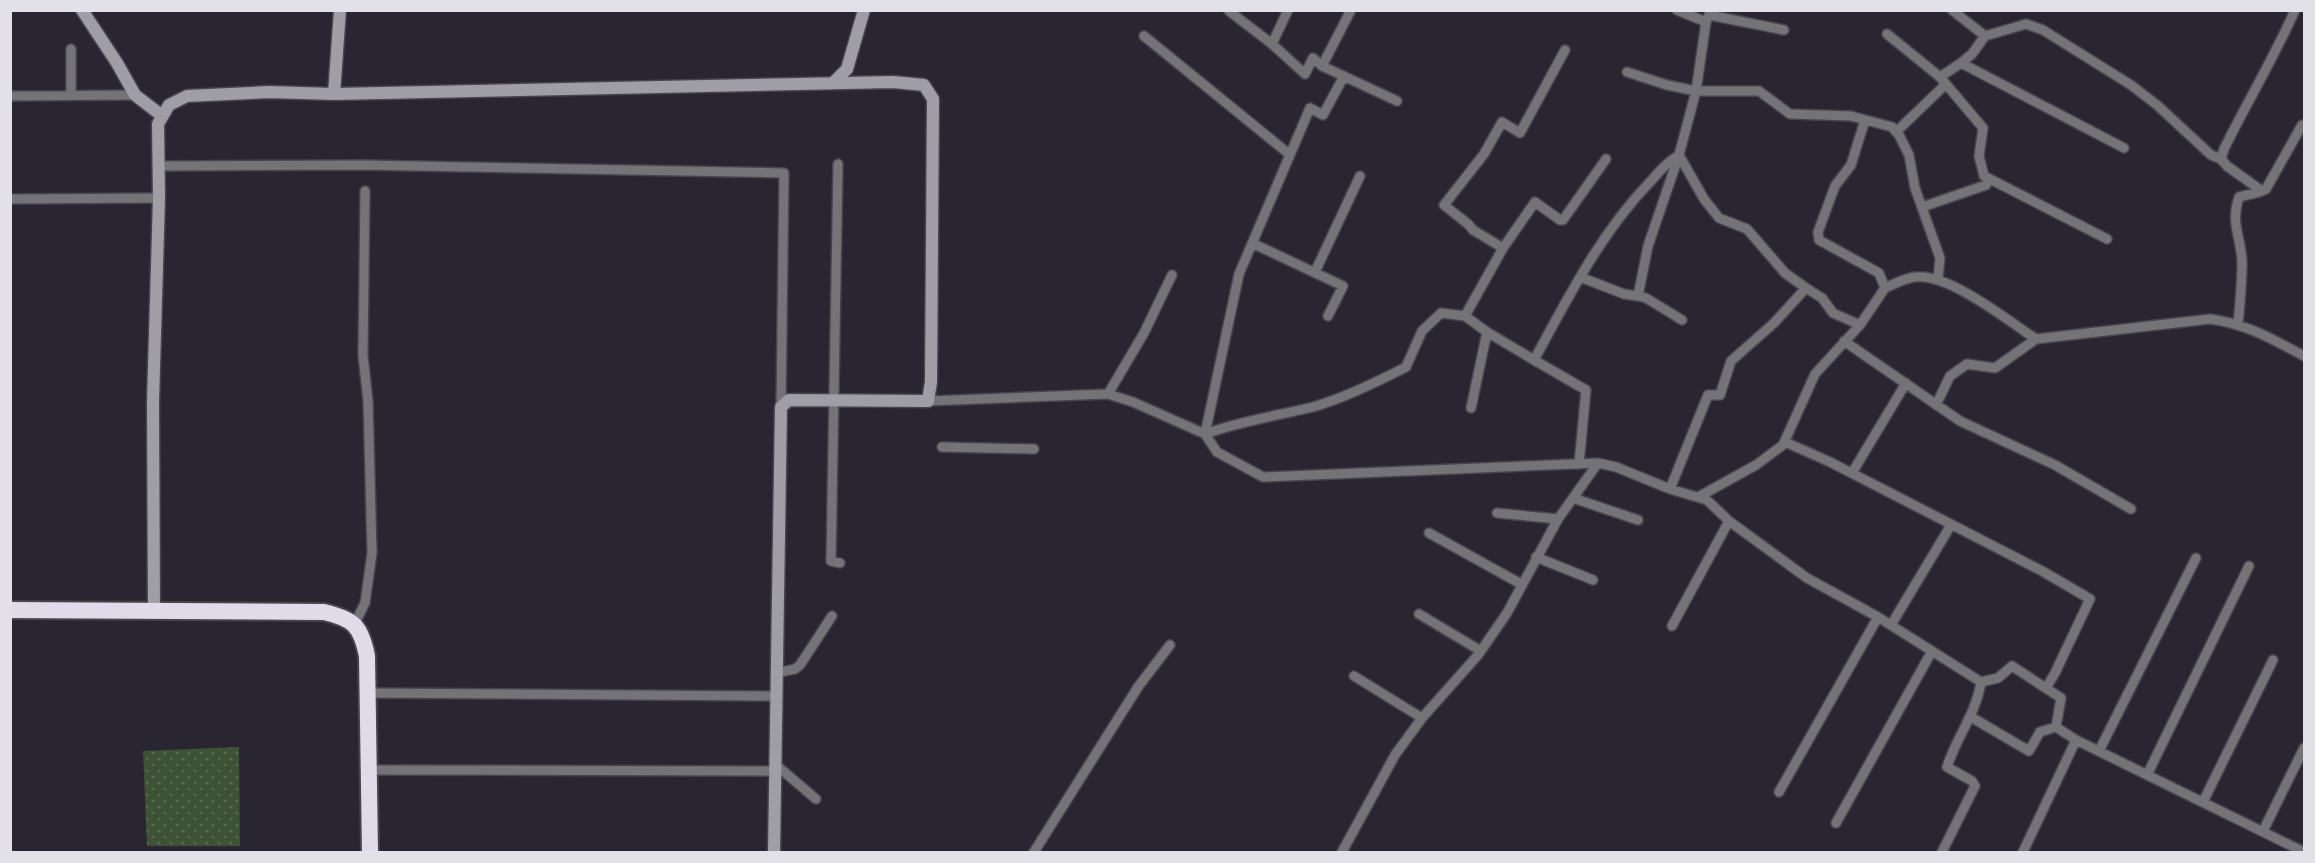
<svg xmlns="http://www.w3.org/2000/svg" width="2315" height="863" viewBox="0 0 2315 863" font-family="Inter,sans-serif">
	<defs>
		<pattern id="grass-dots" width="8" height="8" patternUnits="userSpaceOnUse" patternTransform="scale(1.5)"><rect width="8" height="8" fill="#3e5336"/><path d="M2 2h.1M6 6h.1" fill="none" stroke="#5a6b53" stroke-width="1.8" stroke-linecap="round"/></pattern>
	</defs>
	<rect width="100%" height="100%" fill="#292631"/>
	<path fill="url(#grass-dots)" d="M239,747L240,846H147L143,751Z"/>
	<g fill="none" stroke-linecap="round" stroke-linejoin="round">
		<defs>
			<path id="street" d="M1677,10L1706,22
				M1711,10L1706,22L1696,91H1759L1790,114L1851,116L1892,127L1899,135L1909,155L1915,188L1940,258L1938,279
				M1952,10L1985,36L1972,54L1961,63
				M1229,11L1272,44L1305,74L1313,58L1322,66L1397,101
				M1709,15L1784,30
				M1887,34L1940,77L1983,128L1979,156L1984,176L2107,239
				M1144,36L1289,154
				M1985,36L2026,24L2043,30L2131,85L2157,105L2211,155L2221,159
				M1272,44L1288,10
				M1322,66L1351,10
				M1940,77L1961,63L2124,148
				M71,94V49
				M10,96L135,95
				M1896,132L1946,84
				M838,164L831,561L840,563
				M159,166L362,165L784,173L781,407
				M2262,191L2227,166L2221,159L2224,149C2247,102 2274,58 2295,10
				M10,199L159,198
				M1922,207L1986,185L1989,179
				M1252,243L1343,286L1328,316
				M1503,248L1535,202L1560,220H1563L1606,159
				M1315,272L1360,176
				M1580,277L1624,294L1638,296L1648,246L1679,155L1696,91L1667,85L1627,72
				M1806,288L1822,298L1833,313L1860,325
				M1885,288C1895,284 1906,277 1916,277C1950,274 2007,320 2036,339
				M1638,296L1646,298L1682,320
				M1465,316L1487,332L1534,360C1568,298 1600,234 1649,183C1660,171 1665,164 1679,155L1704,199L1719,218L1747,229L1785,273L1806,288L1774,323L1731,361L1720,395H1708L1670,489
				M2238,324C2240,304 2242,283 2242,262C2241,236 2230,224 2239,197C2249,194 2257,194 2266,189L2302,125
				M1844,341L1960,421L2055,465L2131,509
				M1534,360L1586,390L1579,464
				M1108,394L1144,333L1172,275
				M928,401L1108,394L1133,402L1205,434L1217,452L1263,477L1598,463L1616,467L1670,489L1707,500L1729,521L1807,578L1878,617L1981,682L1998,678L2012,666L2061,698L2056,727L2076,740L2304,852
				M1936,405L1950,376L1967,364L1995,368L2036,339L2210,319C2247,324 2272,339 2304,356
				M1471,408L1487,332
				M1205,434C1240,421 1276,416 1313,407C1344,398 1377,382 1406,367L1422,331L1441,313L1465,316L1503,248L1473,230L1468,224L1444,205L1484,154L1502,122L1520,133L1565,50
				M1205,434L1239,274L1310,108L1323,115L1344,76
				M1785,442L1830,462L2042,571L2090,599L2055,673L2046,688
				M942,447L1034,449
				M1852,473L1906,383
				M1700,496L1756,465L1783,445L1815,374L1860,325L1885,288L1879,273L1819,240L1818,232L1835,186L1851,165L1865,120
				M1573,498L1638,520
				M1497,513L1558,519
				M1429,533L1521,584
				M1536,557L1593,580
				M1419,614L1481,651
				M354,625L365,603L372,553L368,401L363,356L365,191
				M1891,625L1951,525
				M1672,626L1729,521
				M776,673L795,669L800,665L832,616
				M1354,676L1422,718
				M369,693L776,696
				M1971,717L2029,751L2040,732L2056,727
				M2099,751L2196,558
				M776,765L816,799
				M368,770L776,771
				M2147,775L2249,566
				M1779,792L1878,617
				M2203,802L2273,660
				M1836,823L1932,651
				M2263,831L2304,748
				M1034,852L1138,687L1170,645
				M1342,852L1395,755L1422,718L1478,655L1507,613L1558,519L1598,463
				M1942,852L1975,786L1972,781L1947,767C1956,738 1976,714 1981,682
				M2023,852L2076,740"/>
			<path id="secondary" d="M82,10L117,63L135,95L161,115
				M833,83L847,69L864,10
				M334,94L340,10
				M154,610L153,402L159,198L158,124L169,105L187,96L269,92L334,94L893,82L924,85L933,99L931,382L928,401L789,400L781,407L774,852"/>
			<path id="highway" d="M10,610L324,612C354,619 361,626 367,656L370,852"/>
		</defs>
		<use href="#street" stroke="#47444e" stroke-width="12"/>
		<use href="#secondary" stroke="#47444e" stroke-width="15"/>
		<use href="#highway" stroke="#47444e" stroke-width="20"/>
		<use href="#street" stroke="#747378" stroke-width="9"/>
		<use href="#secondary" stroke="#9f9da6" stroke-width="12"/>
		<use href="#highway" stroke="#dfdbe9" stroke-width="16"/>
	</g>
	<rect width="2315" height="863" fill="none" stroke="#e3e1e8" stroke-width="24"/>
</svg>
